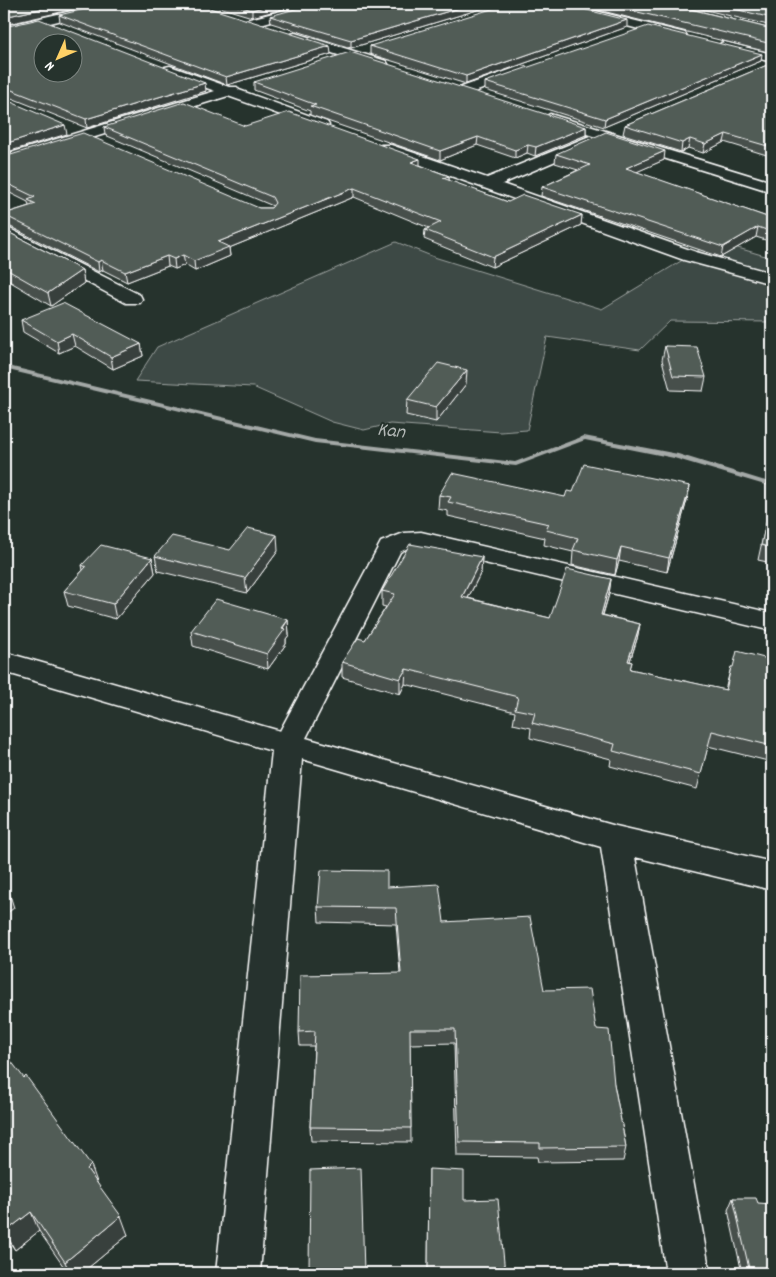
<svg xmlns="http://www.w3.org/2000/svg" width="776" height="1277" viewBox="0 0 776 1277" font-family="Dekko,sans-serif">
	<rect width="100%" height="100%" fill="#26332d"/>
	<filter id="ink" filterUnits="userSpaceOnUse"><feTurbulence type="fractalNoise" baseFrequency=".02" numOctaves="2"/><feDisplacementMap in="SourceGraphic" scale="10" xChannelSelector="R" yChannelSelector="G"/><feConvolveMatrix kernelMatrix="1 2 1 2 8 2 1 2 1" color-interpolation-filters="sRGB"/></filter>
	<g filter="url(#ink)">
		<path fill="#3e4944" stroke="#9ea4a2" d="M714,241L772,258V322L670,321L640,350L547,337L527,430L501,432L390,424L364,430L332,422L253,387L135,381L157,347L396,242L434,257L602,309Z"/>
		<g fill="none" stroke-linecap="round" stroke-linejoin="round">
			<path fill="#a4a9a7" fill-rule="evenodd" d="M4,365L315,439L515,462L584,436L678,454L772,483V487L674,458L585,440L516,466L315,443L4,369Z"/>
			<defs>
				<path id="minor" d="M103,4H123L121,6L4,34V26Z
					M308,4H326L324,6L250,27L244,23L246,20Z
					M548,4H567L685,33L687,36L681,40L550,6Z
					M295,33L386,61L388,64L381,68L376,67L291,40L289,37L291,34Z
					M725,42L772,54V62L721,49L719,46L721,43Z
					M170,66L229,87H237L239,90L327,122L329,125L327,128H317L228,96L4,165V155L215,91L165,73L163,70L165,67Z
					M521,66L526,67L528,70L526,73L469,94L464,95L457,91L459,88Z
					M550,114L772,182V192L545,121L543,118Z
					M590,136L595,138L598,141L595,144L502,184L696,252L772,273V284L684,260L381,151L378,148L381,145H391L487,178Z
					M4,226L140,295L142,299L140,303H126L4,238Z
					M421,532L772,613V631L421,548H408L400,552L306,738L616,826L772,862V890L635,857L710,1273H666L601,847L302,759L260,1273H216L272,751L4,672V652L280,731L381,542L404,533Z"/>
			</defs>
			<use href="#minor" stroke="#fff" stroke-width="3"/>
			<use href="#minor" fill="#26332d" fill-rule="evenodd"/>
		</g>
		<path fill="#464f4b" stroke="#fff" d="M209,4H302L252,17Z
			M497,4L351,48L271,23L270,16Z
			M574,4H671L772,29V53Z
			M681,4H772V26Z
			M59,15L331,54L227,85L60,22Z
			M4,27L206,91L87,128L4,95Z
			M627,27L466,84L370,54V46Z
			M761,61L604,127L485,90V82Z
			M772,63V155L770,156L724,142L703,153L688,148L681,152L623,134L625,125Z
			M254,82L586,127V135L535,156L527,153L515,158L477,145L440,160L310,115V111L254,90Z
			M245,126L420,165L449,176V181L508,202L582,215L581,225L492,267L424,239L425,230L429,228L354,197L229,248L230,256L195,271L185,265L175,269L168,266L127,282L103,270L99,272L5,224L4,214L29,206L28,202L4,190V157L259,208H271L273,206L105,135L104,127Z
			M556,154L664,160L636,172L770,218L772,217V242L756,237L721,257L541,196L542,187L578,170L555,163Z
			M4,230L82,270L84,283L51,306L4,278Z
			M21,320L141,344L143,356L113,369L75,346L59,353L23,332Z
			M665,346L706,377L703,391L670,390L662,360Z
			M466,384L436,422L406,415L407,400Z
			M690,486L687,500L667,572L619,561L615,575L572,565L573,552L544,545L545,538L448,516V511L438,509L439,495L565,497L573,492Z
			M771,500L772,501V563L758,560Z
			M278,551L247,593L158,571L155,556Z
			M482,557L481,572L468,598L550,618L611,579L609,594L603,615L640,624L637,639L630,661L632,662L630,669L725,690L731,667L772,676V762L708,746L697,789L610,766L611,759L530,738L531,728L513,724L515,712L405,684L400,694L342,677V662L365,640L386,607L382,606V591Z
			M152,558L155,573L116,619L68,606L64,591L83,570L82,565Z
			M288,620L289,635L286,639V644L268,669L193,646L191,631Z
			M387,887L444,922L544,990L596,1029L614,1084L626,1147L623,1161L538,1162L537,1157L457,1156L454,1043L410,1044L411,1142L311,1141L310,1127L314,1046H300L299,1032L400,973L396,924L319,922L318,907Z
			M4,1052L98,1185L128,1235L82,1273H68L39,1231L15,1250L4,1234Z
			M429,1169L464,1200L505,1273H428Z
			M733,1198L758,1203L772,1273H742L728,1210Z"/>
		<path fill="#39403d" stroke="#fff" d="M62,4H96L4,25V17Z
			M274,4H302L252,17V10Z
			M473,4H497L351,48V40Z
			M627,20V27L466,84V76Z
			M330,46L331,54L227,85L226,77Z
			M762,54L761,61L604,127L605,119Z
			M205,83L206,91L87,128L86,119Z
			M65,125L67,134L4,153V144Z
			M586,127V135L535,156L536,147Z
			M726,134L724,142L703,153L705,144Z
			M478,137L477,145L440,160V151Z
			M690,139L688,148L681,152L682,143Z
			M528,145L527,153L515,158V150Z
			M771,147H772V155L770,156Z
			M665,151L664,160L625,177L626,168Z
			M420,159V168L411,162Z
			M449,176V185L443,178Z
			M354,188V197L229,248L230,256L195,271L194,261L218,242Z
			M582,215L581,225L492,267L493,257Z
			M758,227L756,237L721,257L723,247Z
			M183,255L185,265L175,269L174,259Z
			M167,256L168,266L127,282L125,272Z
			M101,260L103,270L99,272L98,262Z
			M82,270L84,283L51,306L48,293Z
			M72,334L75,346L59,353L57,341Z
			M141,344L143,356L113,369L111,357Z
			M467,370L466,384L436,422V407Z
			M690,486L687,500L667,572L669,558Z
			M277,535L278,551L247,593L245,578Z
			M621,547L619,561L615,575L617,560Z
			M482,557L481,572L461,612L462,597Z
			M152,558L155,573L116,619L113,604Z
			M611,579L609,594L598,630L601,615Z
			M288,620L289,635L286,639V644L268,669L267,654Z
			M640,624L637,639L625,676L628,661Z
			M406,669L405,684L400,694V679Z
			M9,892L14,908L4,915V896Z
			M91,1165L98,1185L87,1169Z
			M31,1212L39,1231L15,1250L5,1232Z
			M121,1216L128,1235L82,1273H70L65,1262Z"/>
		<path fill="#515c57" stroke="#fff" fill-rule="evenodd" d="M4,4H62L4,17Z
			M107,4H197L330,46L226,77L59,15Z
			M232,4H274L252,10Z
			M313,4H473L351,40L270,16Z
			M508,4H563L627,20L466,76L370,46Z
			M604,4H670L772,29V44Z
			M713,4H772V18Z
			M39,19L205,83L86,119L4,87V55L5,54H4V27ZM42,42H72V72H42Z
			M648,26L762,54L605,119L485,82Z
			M350,52L586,127L536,147L528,145L515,150L478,137L440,151L310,106L316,105L254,82Z
			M772,63V147H771L726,134L705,144L690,139L682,143L625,125Z
			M4,99L65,125L4,144Z
			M184,102L245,126L289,112L420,159L411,162L449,176L443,178L508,202L523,195L582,215L493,257L425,230L441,222L354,188L218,242L229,247L194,261L183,255L174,259L167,256L125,272L101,260L98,262L4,215V214L36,204L28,200L35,197L4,182V157L83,133L259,208H271L275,203L272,197L104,127Z
			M606,132L665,151L626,168L770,218L772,217V232L758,227L723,247L542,187L590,165L556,154Z
			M4,230L82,270L48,293L4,268Z
			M63,303L141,344L111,357L72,334L57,341L21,320Z
			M665,346L697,347L706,377L673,376Z
			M438,363L467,370L436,407L407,400Z
			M584,464L690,486L669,558L621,547L617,560L573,550L578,538L546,530L549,524L448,502L451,497L439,495L452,473L565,497L567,491L573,492Z
			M771,500L772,501V548L761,545Z
			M248,528L277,535L245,578L155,556L172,536L230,550Z
			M410,544L482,557L462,597L550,618L567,569L611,579L601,615L640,624L628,661L632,662L630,669L726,690L731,667H733L737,651L772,660L768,675L772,676V746L712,731L701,774L613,751L615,744L532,723L535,713L515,709L518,697L406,669L400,679L342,662L358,638L365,640L395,594L382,591Z
			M101,545L152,558L113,604L64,591L86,567L82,565Z
			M216,599L288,620L282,628L285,629L267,654L191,631Z
			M321,870L387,871V887L439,884L444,922L530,917L544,990L590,989L596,1029L609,1030L614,1084L626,1147L540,1148V1143L459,1142L455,1029H410L411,1128L310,1127L315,1031L299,1032L300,975L401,973L396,908L318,907Z
			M4,888L9,892L4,896Z
			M4,1052L24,1078L26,1076L91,1165L87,1169L121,1216L65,1262L31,1212L5,1232L4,1229V1191L7,1189L4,1184Z
			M361,1168L364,1273H309L310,1170Z
			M429,1169L464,1171V1200L498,1199L505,1273H428Z
			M733,1198H756L758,1203L772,1204V1273H750Z"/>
	</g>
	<g text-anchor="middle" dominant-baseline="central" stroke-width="4" stroke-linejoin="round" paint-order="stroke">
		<g font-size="20" font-style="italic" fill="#b3b8b6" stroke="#26332d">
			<text transform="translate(391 432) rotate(6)">Kan</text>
		</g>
	</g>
	<rect width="776" height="1277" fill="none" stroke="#26332d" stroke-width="20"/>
	<rect x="10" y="10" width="756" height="1257" fill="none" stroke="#fff" stroke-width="2" filter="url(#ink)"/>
	<g transform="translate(58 58) rotate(225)"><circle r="24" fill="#26332d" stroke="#7d8581"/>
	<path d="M0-4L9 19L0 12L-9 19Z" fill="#ffd166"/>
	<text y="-8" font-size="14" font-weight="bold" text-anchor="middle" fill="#ffffff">N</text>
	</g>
</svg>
